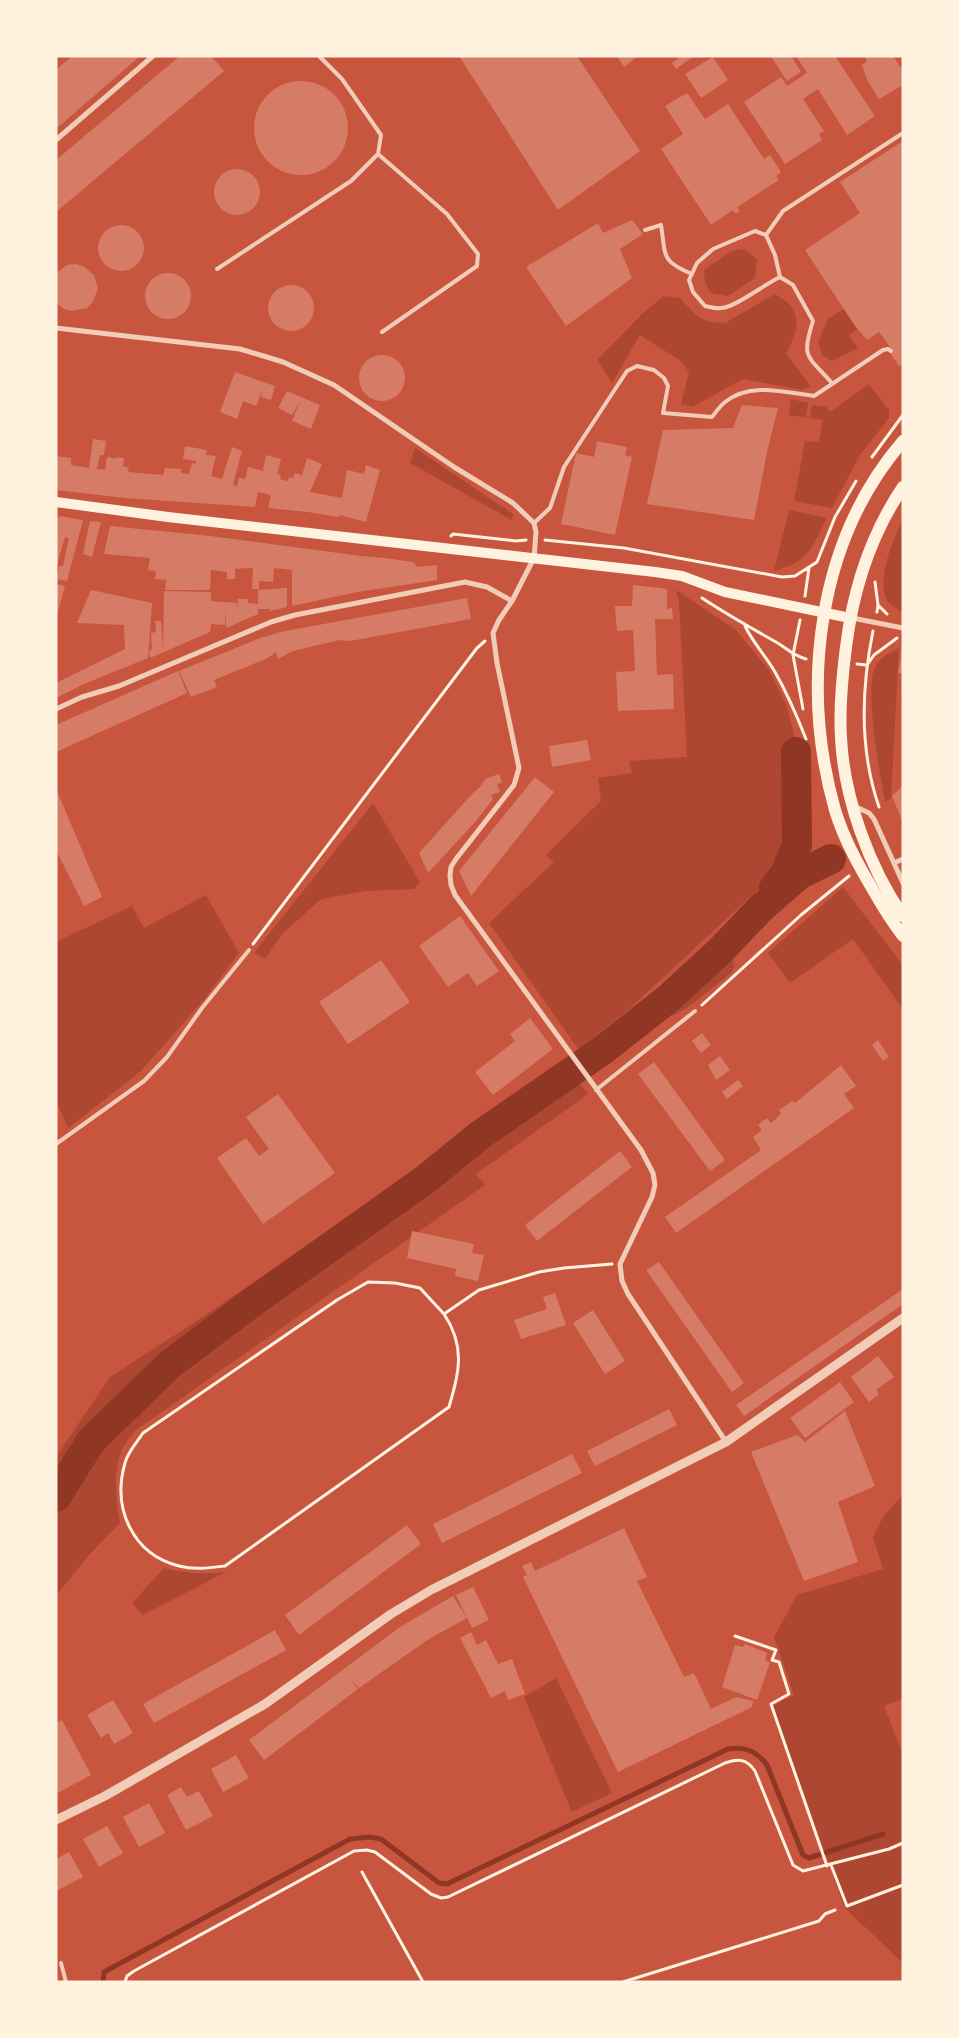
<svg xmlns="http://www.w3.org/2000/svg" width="959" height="2038" viewBox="0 0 959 2038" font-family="'Fira Sans',sans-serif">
	<rect width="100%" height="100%" fill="#c8553d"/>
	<path fill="#ae4732" d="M743,249L757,259L755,278L728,296L711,293L705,282L704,270L732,251Z
		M775,294C803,309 800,328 786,353L811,387L802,390L743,379L692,407L681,404L689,372L681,361L640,335L612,383L597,360L642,314L664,296L680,298L698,317L710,322L725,323Z
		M845,308L858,329L849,335L858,348L832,361L822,355L818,342L828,319Z
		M869,384L889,410V418L860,455L832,508L794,501L805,441L819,442L823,420L789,415L791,399L808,403L806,416L810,417L812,405L827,407L830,412Z
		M415,448L513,514L512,520L410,463Z
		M789,510L827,518C810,549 811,561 774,571Z
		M903,520V612C898,609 893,607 889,603C874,584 893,539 903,520Z
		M676,590L736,630L769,670L786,704L793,730L802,784V799C775,818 795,833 786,856C784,862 780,868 776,873L628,1010L579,1050L489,923L554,862L546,855L601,801L598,778L632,773L629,761L687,757L679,601Z
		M899,648L891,799L885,801C880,775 865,692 874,670C878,659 888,653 899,648Z
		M373,803L420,882L414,889L366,891L321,899L282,934L265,959L254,953Z
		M843,887L903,965V1009L853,939L790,983L768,953Z
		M206,895L239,953L202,1002L140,1072L68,1128L56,1101V942L132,906L144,928Z
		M733,958L734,967L731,973L692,1004L675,1015H660L687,991Z
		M575,1077L588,1094L476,1174L485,1185L136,1430C132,1435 128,1440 124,1446C112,1466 116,1501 120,1523L89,1555L56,1596V1457L110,1377L189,1326L333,1229L448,1144L457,1162Z
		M903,1495V1699L884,1706L903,1754V1963L845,1908L772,1706L794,1695L774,1637L797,1595L883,1569L873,1537L884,1515Z
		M164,1568C186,1573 204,1575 226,1572L143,1615L132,1603Z
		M556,1678L612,1793L572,1812L524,1697Z"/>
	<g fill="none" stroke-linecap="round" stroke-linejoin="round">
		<path stroke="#8f3625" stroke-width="5" d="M103,1982L104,1972L350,1839L370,1837L381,1839L439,1883L447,1884L728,1749C745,1746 757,1751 767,1765L803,1855L809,1858L883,1834"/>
		<path stroke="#8f3625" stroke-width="30" d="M774,888L785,874L797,845L796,752
			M56,1497L91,1441L169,1365L254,1301L426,1179L480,1135L603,1050L669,998L720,951L761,908L800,874L831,859"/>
	</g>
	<path fill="#d67c66" d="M72,56H140L56,129V70Z
		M180,56H211L224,71L56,212V160Z
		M459,56H577L640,151L558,210Z
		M617,56H638L624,67Z
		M677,56H694L676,69L672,63L678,59Z
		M774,56H791L801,72L787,81L772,58Z
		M796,56H835L875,116L847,135L818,89L803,99L824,131L819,134L822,140L785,164L744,102L781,77L787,86L807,73Z
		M864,56H893L903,71V85L879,99L867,80L862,65L867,61Z
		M713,57L728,80L701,98L685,74Z
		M254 128a47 47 0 1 1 94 0a47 47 0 1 1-94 0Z
		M687,93L705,119L728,104L764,159L770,155L781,172L776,176L779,180L737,207L740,211L736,214L733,210L711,225L661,149L683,134L665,106Z
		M903,141V364L899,366L890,353L893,351L879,332L867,340L855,326L805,250L860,213L840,182Z
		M214 192a23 23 0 1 1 46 0a23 23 0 1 1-46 0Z
		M632,220L643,234L620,249L632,278L566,326L526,267L598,223L603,233Z
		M98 248a23 23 0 1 1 46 0a23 23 0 1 1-46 0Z
		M76,264L83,266L94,275L98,289L92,303L87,308L72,311L64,309L56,303V273L67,265Z
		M145 296a23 23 0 1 1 46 0a23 23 0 1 1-46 0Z
		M268 308a23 23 0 1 1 46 0a23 23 0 1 1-46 0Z
		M359 378a23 23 0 1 1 46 0a23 23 0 1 1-46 0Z
		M235,372L275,386L271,400L261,397L263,388L256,406L243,401L237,419L220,412Z
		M287,391L320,405L311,429L292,421L300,401L292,415L278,408Z
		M742,405L778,408L767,452L754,520L647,504L663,430L733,428Z
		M93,439L106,441L104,455H100L97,469L105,470L107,457L117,459L116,457L124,458L123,466L129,468L128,472L163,475L165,468L181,469V473L189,474L192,463L196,464V461L183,459L185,446L207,450L206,455L216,456L211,476L222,479L232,447L242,451L233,485L237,486L239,478L245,479L248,467L263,471L266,455L281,459L277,474L281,475L280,479L288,481L289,477L293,478L295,473L302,475L307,458L322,464L310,492L342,498L347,470L364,474L366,465L380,470L366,522L340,515L339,517L308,512L268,508L271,495L258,492L255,507L125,498L56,490V456L71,458V465L89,468Z
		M597,441L627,447L625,455L632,457L615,535L561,524L576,453L594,457Z
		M59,516L83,520L67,581L57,579L59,566H63L69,538L65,537L56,568V517L59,518Z
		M90,521L101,522L92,557L83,554Z
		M110,526L210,536L361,556L385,558L413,562L417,567L437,565V580L357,592L292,606V570L274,568L273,582L259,581V589H252L253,568H249L235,569V579H227V572L211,570L210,590H165L166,580L155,579L156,571L148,570L150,558L104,554Z
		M56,584L65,586L57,615H56Z
		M633,585L667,589V609L672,608L673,619H655L657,675L673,674L674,709L618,711L616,672L635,671L633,630L617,631L615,606H632Z
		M287,588V607L270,611V609H258V614L226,628L225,608V625L211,624L210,632L150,658L149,651L152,649L151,633L156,632L155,621H161L163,650L164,591L211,592V601L237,603V615L238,599H248V603L258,604V590Z
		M91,590L152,603L148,658L84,684L56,698V683L125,649L124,625L77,623Z
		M467,598L471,619L350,641L340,640L318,645L293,651L278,659L276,652L268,658L214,680L217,687L191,697L179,671L260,638L285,631Z
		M902,649H903V674L898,673Z
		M178,671L187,693L56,752V725Z
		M587,740L591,760L552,767L549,746Z
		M499,774L502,782L497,784L500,792L491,795L493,799L476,821L428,873L419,853L473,793L480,787L485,779Z
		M535,777L554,792L471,896L459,871Z
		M903,786V823L892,796Z
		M56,789L102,897L84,906L56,850Z
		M460,916L499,971L477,986L468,973L448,987L419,946Z
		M381,960L410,1002L348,1044L319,1002Z
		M530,1018L553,1049L493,1095L475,1072L515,1041L510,1034Z
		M702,1033L711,1045L701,1053L692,1041Z
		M878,1040L889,1057L883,1061L872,1045Z
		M720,1056L730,1070L716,1080L708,1065Z
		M654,1062L725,1160L710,1171L638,1074Z
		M841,1065L856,1086L844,1094L854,1108L676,1233L665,1217L761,1150L753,1137L762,1130L758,1125L767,1118L771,1123L781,1114L779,1110L792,1101L795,1103Z
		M738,1080L743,1086L727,1099L722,1092Z
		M278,1094L335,1173L263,1224L217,1158L246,1138L259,1156L269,1149L246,1117Z
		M620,1151L632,1167L537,1241L525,1225Z
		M412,1231L474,1244L472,1253L484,1255L478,1281L455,1276L456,1269L407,1258Z
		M659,1262L744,1383L732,1392L646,1270Z
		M903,1289V1304L744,1416L736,1405Z
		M555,1293L566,1325L521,1339L514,1320L547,1309L543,1297Z
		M593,1310L625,1361L605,1374L573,1323Z
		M878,1356L894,1377L876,1390L879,1394L869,1402L851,1377Z
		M840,1382L854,1402L805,1438L790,1418Z
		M669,1409L677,1425L595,1466L587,1451Z
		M845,1411L875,1486L838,1502L858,1562L804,1581L751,1452L797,1435L805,1442Z
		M572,1454L582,1473L442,1543L433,1524Z
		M407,1525L421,1544L299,1635L285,1615Z
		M624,1528L647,1577L637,1581L684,1677L694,1673L711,1709L736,1697L753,1701L752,1707L618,1772L523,1577L527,1575L522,1566L531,1562L535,1571Z
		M473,1587L489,1620L472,1628L456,1595Z
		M453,1596L467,1618L429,1639L359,1688L347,1676L358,1689L264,1760L249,1740L400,1627Z
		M275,1630L286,1650L154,1723L143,1704Z
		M471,1632L477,1645L486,1640L498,1664L512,1659L525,1694L508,1700L505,1691L491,1698L460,1638Z
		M745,1644L767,1653L765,1661L770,1662L757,1700L722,1687L735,1645L743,1647Z
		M113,1700L133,1733L114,1744L108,1733L101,1738L87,1715Z
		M62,1720L91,1775L56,1794V1723Z
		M236,1755L249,1778L223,1792L211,1769Z
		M181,1787L187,1797L199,1791L213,1816L186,1830L167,1795Z
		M149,1803L165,1833L139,1847L123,1817Z
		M107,1826L123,1853L99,1867L83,1839Z
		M69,1852L83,1877L56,1891V1859Z"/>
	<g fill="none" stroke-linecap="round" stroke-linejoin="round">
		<path stroke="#fff3e0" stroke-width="3" d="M872,457L903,415
			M451,536L453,534L516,541L526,540
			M545,540L624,548L782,577L795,576L817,562
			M817,562L835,517L856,481
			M875,582L878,605L877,612
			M805,596L809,568
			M702,598C726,614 751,628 776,642C788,649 792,655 806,659
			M878,605L887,614
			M800,620L793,655L803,709
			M745,626C753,643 766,656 775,672C787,693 797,716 806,739
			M873,631C861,690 859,749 879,807
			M857,664L866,665
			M867,665L874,655L897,638
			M253,944L477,648L485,641
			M702,1005L801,915L849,876
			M444,1314C466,1347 459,1372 449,1407L225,1566C209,1568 194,1570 179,1566C132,1554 112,1508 125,1463C127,1453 137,1442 143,1433L337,1300L368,1282L395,1283L420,1288L444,1314L479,1290L539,1272L564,1268L612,1264
			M735,1636L776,1650L772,1660L779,1662L789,1694L771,1704L827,1866
			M831,1865L847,1906L903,1885
			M362,1872L423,1982
			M125,1982L127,1976L134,1971L354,1851L367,1850L375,1852L431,1894L441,1898L448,1897L725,1763C738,1758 747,1759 755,1771L793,1865L803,1871L889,1849L903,1843
			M623,1982L819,1921L825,1914L835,1910"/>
		<path stroke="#f1ccb7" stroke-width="4" d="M378,154L447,214L478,254L477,266L382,332
			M645,230L661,225C666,257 661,261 692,274
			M766,235L783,211L903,133
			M217,269L351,181L378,154L381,135L342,79L319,56
			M780,277L775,255L766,235L755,231L713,249L697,263L689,280L693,292L705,306C710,307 716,309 721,308C734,308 765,284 780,277L793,285L813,321C801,358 807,355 831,382
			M534,523L550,508L564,467L627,371L637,366L654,370L664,378L668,386L663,413L712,417C716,412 720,406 725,402C750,382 784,392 814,396L883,350L888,349L891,351
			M596,1090L695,1011
			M56,1144L144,1081L167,1057L202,1008L249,950
			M61,1963L66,1982"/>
		<path stroke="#f1ccb7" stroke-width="5" d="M56,140L153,56
			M56,328L240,349L283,362L334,385L454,467L513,503L534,523L536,532L534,558L512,601L499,620L493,633L497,663L519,768L514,785L456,859L451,867L450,875L451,885L455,895L641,1150L653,1173L655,1185L652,1197L620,1264L622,1281L628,1294L726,1442
			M852,618L903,628
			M56,709L82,697L119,686L271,622L295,615L465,582L487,587L512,601
			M854,806L869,813L874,819L903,883
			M894,863L903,859"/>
		<path stroke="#f1ccb7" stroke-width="9" d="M56,1820L105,1796L265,1704L391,1614L431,1590L726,1442L903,1318"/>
		<path stroke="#fff3e0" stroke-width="10" d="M56,502L168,517L655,572L682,576L725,592L850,618"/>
		<path stroke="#fff3e0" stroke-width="12" d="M903,441C817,541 800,686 835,810C844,840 860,868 876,895C884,909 893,923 903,936
			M903,487C871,534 853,591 846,647C842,678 839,707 841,738C844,798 869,867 903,916"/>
	</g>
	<rect width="959" height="2038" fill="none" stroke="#fff3e0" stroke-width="115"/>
</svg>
